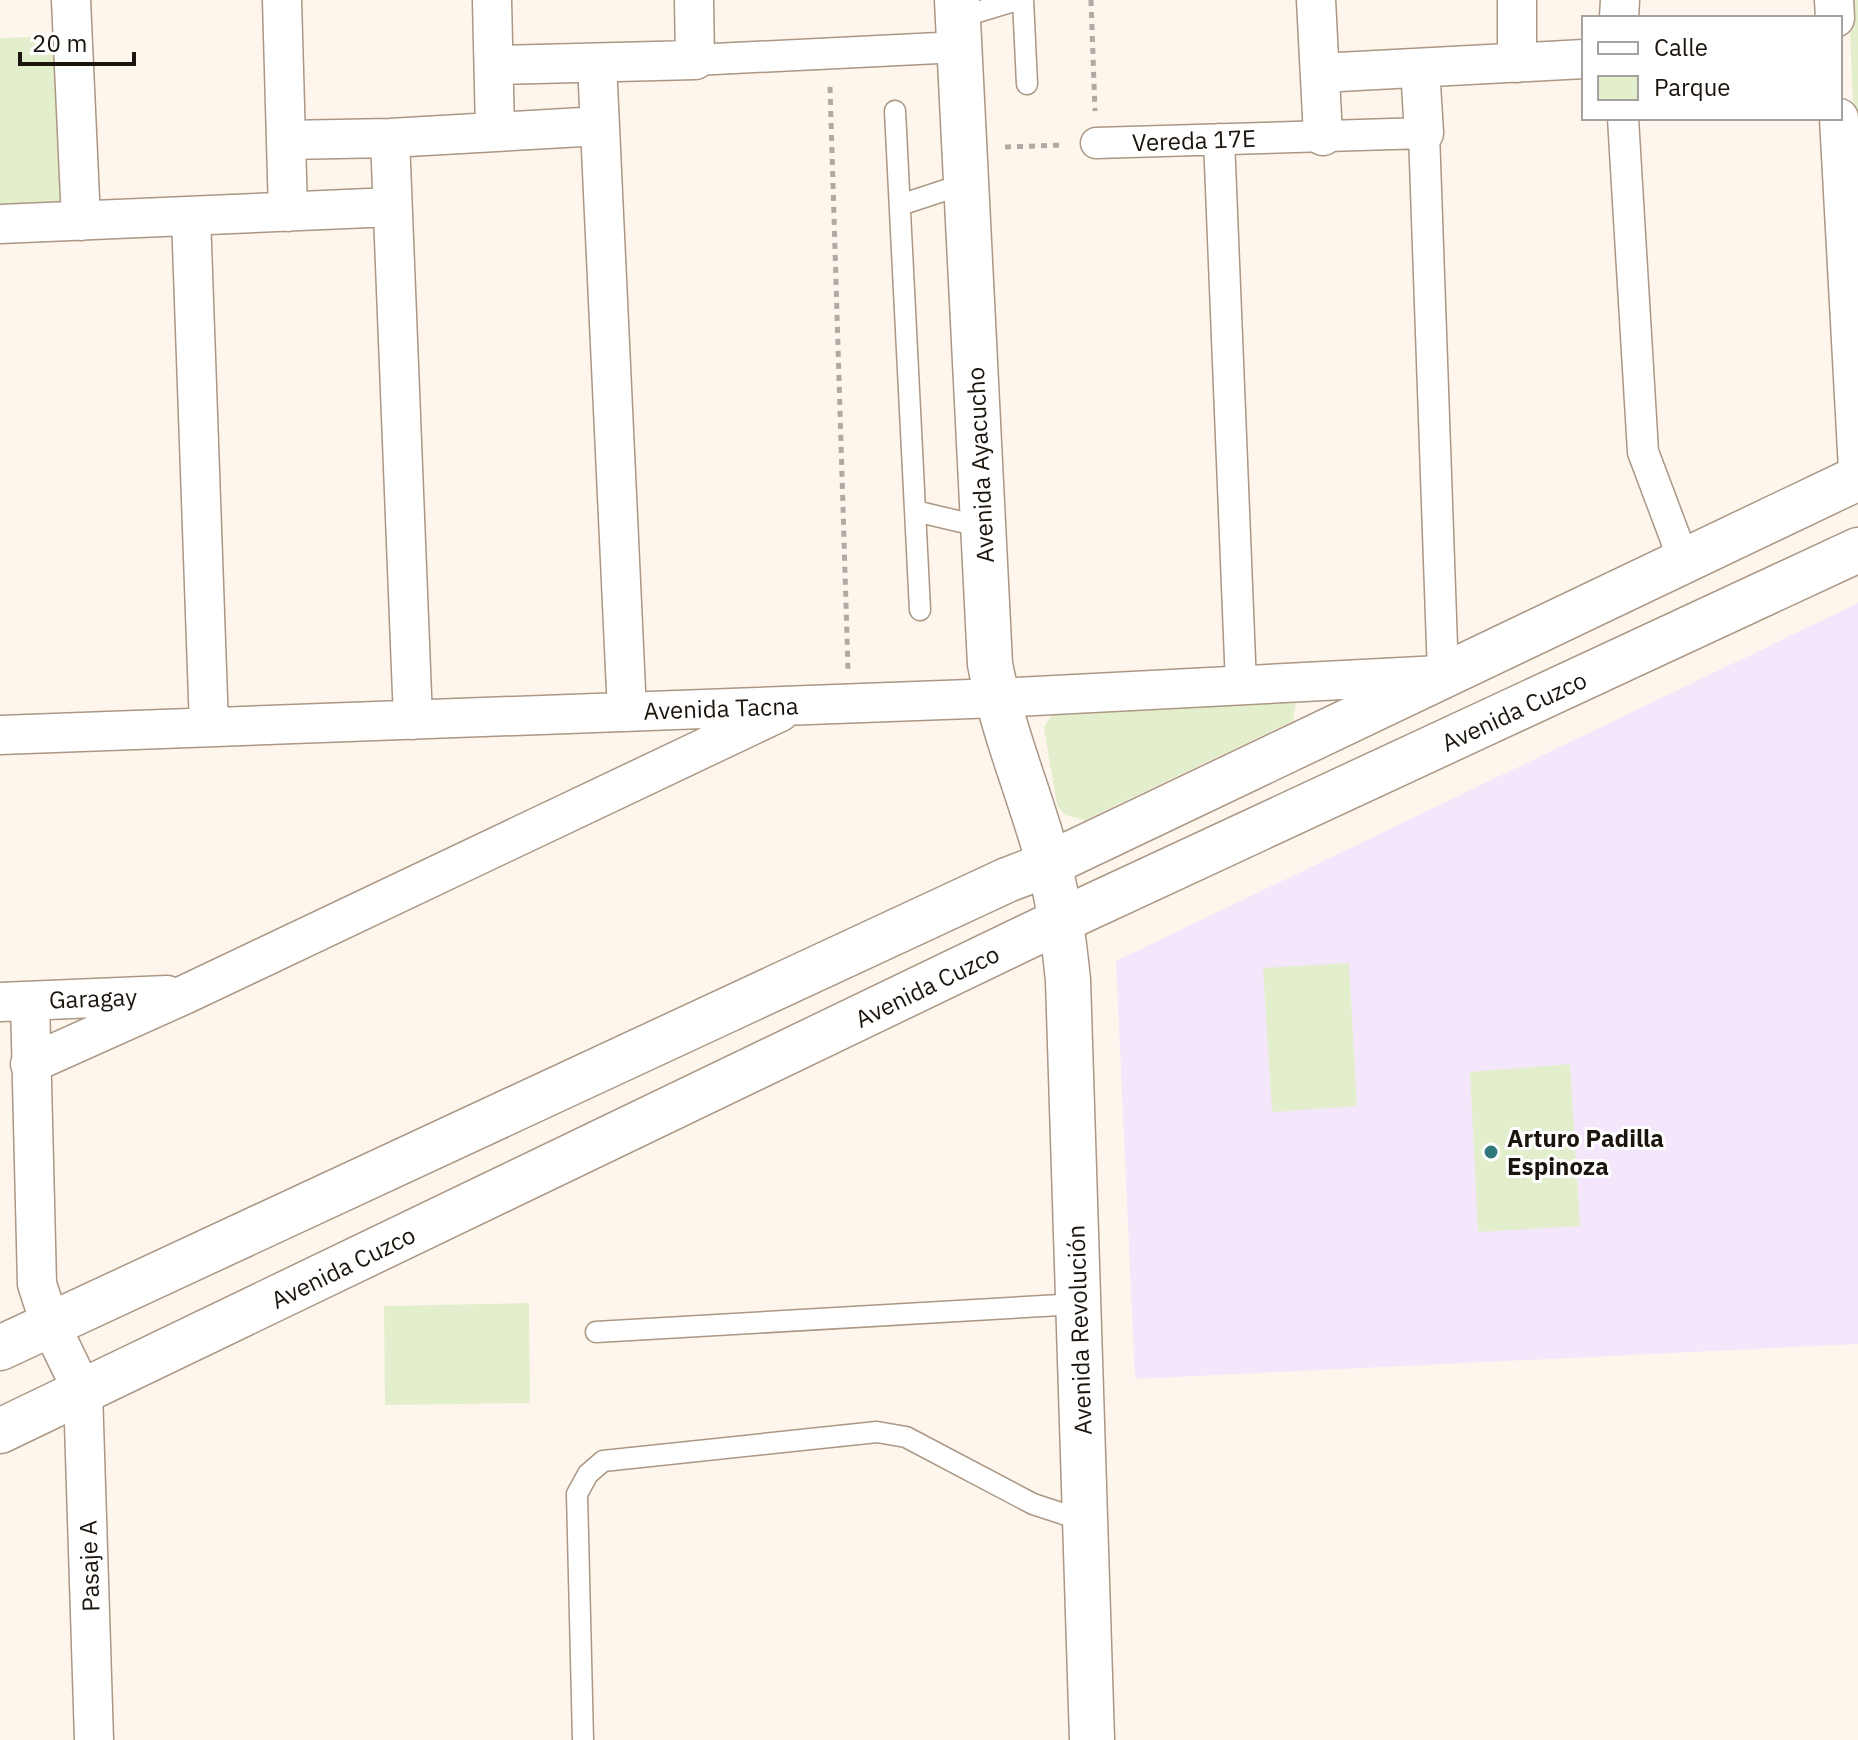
<svg xmlns="http://www.w3.org/2000/svg" width="1858" height="1740" viewBox="0 0 1858 1740" font-family="'IBM Plex Sans',sans-serif">
	<rect width="100%" height="100%" fill="#fef5ed"/>
	<path fill="#f5e7fb" d="M1858,603V1344L1135,1379L1116,961Z"/>
	<path fill="#e3eecd" d="M1849,0H1858V135H1854Z
		M61,36L69,210L0,213V38Z
		M1293,688L1296,703L1293,721L1085,820L1065,815L1057,805L1044,728L1050,717L1061,710Z
		M1349,963L1357,1106L1272,1112L1263,968Z
		M1570,1064L1580,1226L1478,1232L1470,1072Z
		M529,1303L530,1403L385,1405L384,1306Z"/>
	<g fill="none" stroke-linecap="round" stroke-linejoin="round">
		<defs>
			<path id="service" d="M1023,0L1027,84
				M958,18L1017,0
				M895,111L920,610
				M900,205L967,183
				M915,511L983,527
				M596,1332L1078,1304
				M583,1740L577,1494L588,1474L603,1461L877,1432L906,1437L1033,1504L1085,1521"/>
			<path id="pedestrian" d="M695,60L959,47
				M1623,118L1643,452L1684,561
				M1219,139L1241,685
				M1096,143L1424,133L1443,675"/>
			<path id="minor" d="M71,0L81,221
				M282,0L288,212
				M492,0L495,131
				M1316,0L1323,136
				M1517,0V63
				M1834,0L1835,18
				M1619,18L1620,0
				M597,63L627,712
				M494,65L695,60L694,0
				M1420,68L1424,133
				M1320,73L1584,59
				M1839,118L1858,470
				M390,138L413,720
				M286,140L390,138L600,126
				M191,216L209,727
				M0,224L392,207
				M0,735L997,698L1440,675
				M30,1001L37,1284L50,1324L83,1392L94,1740
				M0,1002L167,995
				M30,1064L186,994L780,712"/>
			<path id="tertiary" d="M957,0L990,664C1003,733 1031,797 1049,864C1059,903 1064,940 1068,980L1092,1740
				M0,1348L1007,880L1049,864L1858,478
				M0,1431L1062,920L1858,550"/>
		</defs>
		<use href="#service" stroke="#ab9784" stroke-width="23"/>
		<use href="#pedestrian" stroke="#ab9784" stroke-width="33"/>
		<use href="#minor" stroke="#ab9784" stroke-width="41"/>
		<use href="#tertiary" stroke="#ab9784" stroke-width="47"/>
		<path stroke="#b2a9a2" stroke-width="5" stroke-dasharray="6 6" stroke-linecap="butt" d="M1091,0L1095,111
			M830,87L848,669
			M1005,147L1063,145"/>
		<use href="#service" stroke="#fff" stroke-width="20"/>
		<use href="#pedestrian" stroke="#fff" stroke-width="30"/>
		<use href="#minor" stroke="#fff" stroke-width="38"/>
		<use href="#tertiary" stroke="#fff" stroke-width="44"/>
	</g>
	<circle fill="#317a7b" stroke="#fff" stroke-width="3" cx="1491" cy="1152" r="8"/>
	<g text-anchor="middle" dominant-baseline="central" stroke-width="6" stroke-linejoin="round" paint-order="stroke">
		<g font-size="24" fill="#1c150e" stroke="#fff">
			<text transform="translate(1194 140) rotate(-2)">Vereda 17E</text>
			<text transform="translate(980 465) rotate(-93)">Avenida Ayacucho</text>
			<text transform="translate(721 708) rotate(-2)">Avenida Tacna</text>
			<text transform="translate(1514 711) rotate(-25)">Avenida Cuzco</text>
			<text transform="translate(927 986) rotate(-26)">Avenida Cuzco</text>
			<text transform="translate(93 998) rotate(-2)">Garagay</text>
			<text transform="translate(343 1267) rotate(-26)">Avenida Cuzco</text>
			<text transform="translate(1079 1330) rotate(-92)">Avenida Revolución</text>
			<text transform="translate(89 1566) rotate(-92)">Pasaje A</text>
		</g>
		<g font-size="24" font-weight="bold" fill="#1c150e" stroke="#fff" text-anchor="start">
			<text x="1507" y="1138">Arturo Padilla<tspan x="1507" dy="28">Espinoza</tspan></text>
		</g>
	</g>
	<rect x="1582" y="16" width="260" height="104" fill="#ffffff" stroke="#a4a19f" stroke-width="2"/>
	<rect x="1598" y="42" width="40" height="12" fill="#ffffff" stroke="#a4a19f" stroke-width="2"/>
	<text x="1654" y="56" font-size="24" fill="#1c150e">Calle</text>
	<rect x="1598" y="76" width="40" height="24" fill="#e3eecd" stroke="#a4a19f" stroke-width="2"/>
	<text x="1654" y="96" font-size="24" fill="#1c150e">Parque</text>
	<path d="M20 52v12h114v-12" fill="none" stroke="#1c150e" stroke-width="4"/>
	<text x="32" y="52" font-size="24" fill="#1c150e" stroke="#ffffff" stroke-width="6" paint-order="stroke">20 m</text>
</svg>
